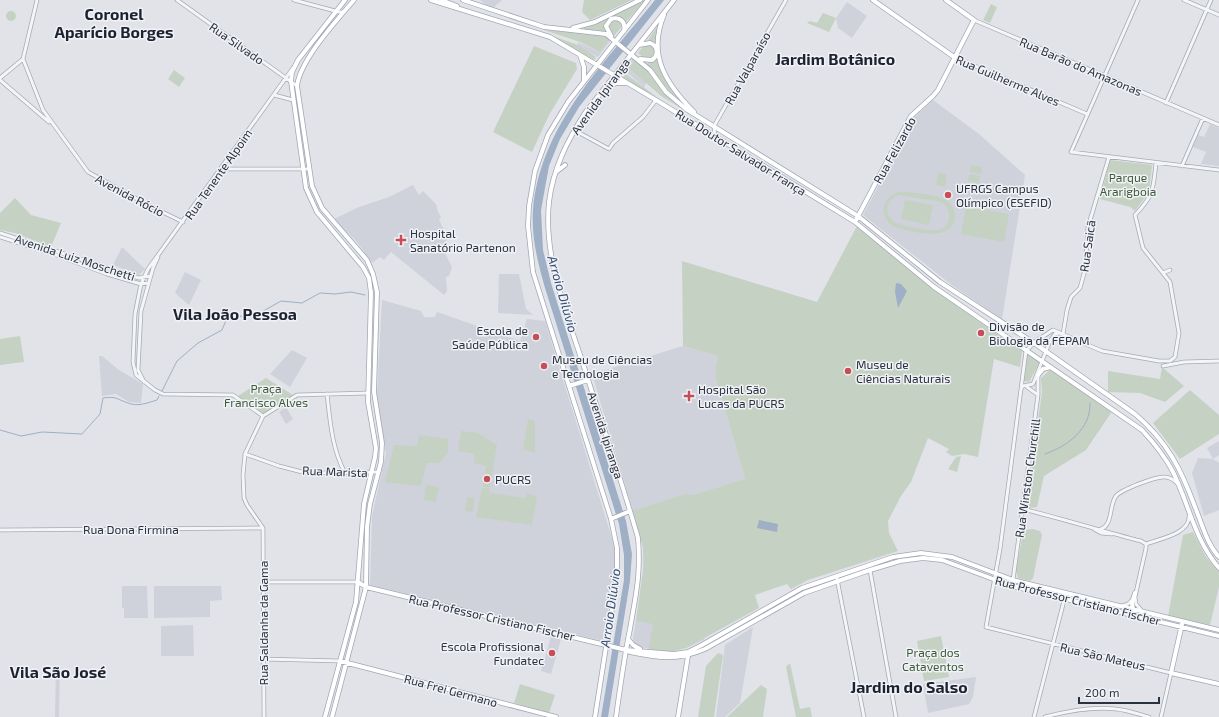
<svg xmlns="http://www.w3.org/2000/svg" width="1219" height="717" viewBox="0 0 1219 717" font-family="'Exo 2',sans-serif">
	<rect width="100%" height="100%" fill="#e1e3e9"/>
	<path fill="#cfd2da" d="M480,0H502L493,8L488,7Z
		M847,2L867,16L852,38L838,28L836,18Z
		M610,39L611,40L598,57L577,46L578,42L600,52Z
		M633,58L647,82L644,87L624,70Z
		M933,100L979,134L1025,175L1002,319L953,286L863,215L914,118Z
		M1210,124L1219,128V166L1201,164L1206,152L1193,147L1198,135L1204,137Z
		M413,185L419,195L423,191L436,204L438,212L441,217L439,220L448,238L445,242V253L452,267L449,276L446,277L447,291L444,295L391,252L384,260L380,257L372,263L357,242L334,219L359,207L389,197Z
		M122,247L145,269L139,275L113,265Z
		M185,272L201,280L189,305L175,293Z
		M499,274H519L526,309L533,315L498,313Z
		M382,300L421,311L424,317H435L437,312L520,341L527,319L545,321L614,545L615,570L603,641L370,585L372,516L386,453L377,395Z
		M683,346L717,356L715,376L745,479L704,640L686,648L669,652L639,647L634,644L633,639L643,578V547L633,511L592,374Z
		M292,350L307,358L290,387L270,374Z
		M99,356H102L119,370L143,384L141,403L129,402L116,394L102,396Z
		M286,407L293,419L286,424L279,412Z
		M1219,441V455L1213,459L1219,463V510L1204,516L1192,473L1198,458L1213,459L1207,448Z
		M122,586H147L148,618H124V608H122Z
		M154,586H221L222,600L210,601V617L154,618Z
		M193,625L194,656H161V626Z
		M753,627L740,703L725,717H716L725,645Z
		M552,633L562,636L551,674L541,671Z
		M56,666H60L59,717H55Z
		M976,677L973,697L969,704L928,713L923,684Z"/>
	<path fill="#c5d2c3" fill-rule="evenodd" d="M584,0H632L590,20L582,12Z
		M643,0H645L625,23L610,18L605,26L606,32L584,29V27Z
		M991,4L997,7L990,23L983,20Z
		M6 16a5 5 0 1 1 10 0a5 5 0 1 1-10 0Z
		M823,13L836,18L829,32L807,23L810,21L817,23Z
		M612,20H617L623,25L614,36L608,28L609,24Z
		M659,24L660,62L665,77L689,108L668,90L647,63L652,62L657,57L656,44L648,40Z
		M544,30L600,34L610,39L600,52L580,42Z
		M550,35L578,45L596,57L594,60Z
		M645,44H650L655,48V55L651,58H644L638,53Z
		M534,46L576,63L577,69L549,115L532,152L493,132Z
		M636,60C654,75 665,95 684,110L661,96L629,68Z
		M174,70L185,78L179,87L168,79Z
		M626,74L657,97L622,79Z
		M1110,160L1152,165L1149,192L1135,211L1130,207L1100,199Z
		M971,165L982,167L981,174L970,172Z
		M938,173L947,174L945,187L936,185Z
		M969,174L980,176L979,183L968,181Z
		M967,182L979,184L977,191L966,189Z
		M899,192C910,192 938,194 947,201C952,204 955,210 955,216C955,244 908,232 892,226C878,214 882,197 899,192ZM899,195L941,202C952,208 953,227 938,230C928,231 903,226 894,222C883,213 886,200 899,195Z
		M15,198L31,215L61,223L51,247L15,233L0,230V213Z
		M905,200L933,205L929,225L901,219Z
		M966,206L1009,214L1004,242L961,234Z
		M857,226L935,290L1022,351L1020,367L994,359L978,457L964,454L952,456L946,452L949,449L928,438L911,482L901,496L888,521L889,533L898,551L808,580L791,589L787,584L755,595L759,608L686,648L669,652L649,649L653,624L636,621L644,563L643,547L633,511L685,494L694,495L745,479L715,376L717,356L683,346L682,261L817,302Z
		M1046,335L1048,338L1044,348L1037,343Z
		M20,336L24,362L0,365V339Z
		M1027,354L1040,362L1029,382L1024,381L1023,377Z
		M1162,367L1184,386L1165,402L1140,393L1108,392V371L1160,379Z
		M1050,370L1113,410L1086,450L1044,476L1037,507L1028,508L1026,504L1042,392L1041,378Z
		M266,378L293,395L263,414L238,396Z
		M1190,390L1219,415V434L1180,459L1153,423Z
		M528,419L535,421V453L523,449Z
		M461,431L478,433L497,445L490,487H483L486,466L474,463V454L458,451Z
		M419,435L448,439V452L440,463H427L421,486L385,482L394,445L417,446Z
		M961,456L957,472L948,469L956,457Z
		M426,485L439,487L436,502L424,500Z
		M482,488H489L490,493L526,498L527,493L537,497L532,525L476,517Z
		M467,497L474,498L473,512L465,511Z
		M1033,529L1040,531L1042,535L1033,578L1030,581L1018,578L1016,571L1023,532L1025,530Z
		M1193,532L1206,557L1219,572V587L1210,625L1168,616L1183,535Z
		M941,636L949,677L924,681L917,641Z
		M718,653L723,655L714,717H698L706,666Z
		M790,663L800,709L810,707L812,717H796L786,667Z
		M520,684L555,695L549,713L514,703Z
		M761,685L767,689L763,717H727Z"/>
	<path fill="#9eafc6" d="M655,0H664L579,107L560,139L549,166L541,210L543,250L551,283L626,521L632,554L630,581L608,717H601L624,580V555L619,524L545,288C538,263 531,237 533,210C540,125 605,63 655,0Z
		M896,283L901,284L907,291L898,308L895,292Z
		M759,520L778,524L777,532L757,528Z"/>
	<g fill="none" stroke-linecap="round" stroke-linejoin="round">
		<path stroke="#9eafc6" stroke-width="1" d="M162,391L177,361L198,343L222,330L227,318L258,314L281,301L302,303L320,293L335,294L351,292L365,295
			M0,430L21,436L42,432L82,434L100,414L103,398C117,396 116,399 128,403C138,407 147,403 157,400L159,396
			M1045,454C1068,446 1091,429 1090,403"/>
		<defs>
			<path id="minor" d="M177,0L297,86
				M294,0L339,12H344
				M1138,0L1071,152L1219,170
				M1184,0L1219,15
				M974,20L1219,125
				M954,57L1087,114
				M23,59L43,110L88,172L148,205L183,222
				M23,59L37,0
				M0,78L23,59
				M0,80L49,122
				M274,95L293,100
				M1166,103L1211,0
				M574,130L609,149L613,143L643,117L656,100
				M715,137L714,126L786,0
				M1156,163C1153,190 1154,195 1135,215L1143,248L1170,282L1179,333L1175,357L1170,361H1159L1102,351L1053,330L1036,341L1026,351L1000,549L986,627L1171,673L1161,717
				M1182,166L1203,118
				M220,169H309
				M0,233L139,278L150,276
				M0,237L51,253L107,274L141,284L148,283
				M1163,273L1170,270
				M1063,334L1067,310L1071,297L1080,288L1085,270L1088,227L1109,157
				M1163,366L1184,362L1219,361
				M144,382L138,370L141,311L153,268L158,257
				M1027,387L1038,395
				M1021,389L1023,386L1033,384L1050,341L1055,334L1059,333
				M327,394C330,421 332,449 345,473
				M263,416L233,395L163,394L155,390L136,375L133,362L135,314L141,284L148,269L293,68
				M245,454L279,466L306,473L379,472
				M1023,509C1063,519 1102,531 1141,541L1146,544
				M1094,529L1101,533L1112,534
				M1101,529C1113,525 1109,505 1116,496C1121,490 1156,476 1165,477C1170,477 1174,480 1178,484
				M0,530L263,528
				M1146,544C1159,539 1190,534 1189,516
				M870,570L896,717
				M837,579L864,717
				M1013,580L1038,395V375
				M263,582H358
				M1122,606L1128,604L1132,600
				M1141,610L1136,604L1135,597L1146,548V544
				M263,659L340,661
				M264,717L263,528L247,505L244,498L243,475L245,454L263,416L297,395L368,393
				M1034,717L1066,593
				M1045,717C1067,711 1092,706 1116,709C1127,710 1138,714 1149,717"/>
			<path id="major" d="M431,0L550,37L656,100L855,222L934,287L1142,430C1154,443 1165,456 1173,472C1189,504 1194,539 1219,568
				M441,0L457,6
				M463,0L544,27L606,34L650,70L666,92L686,109L858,216L940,282L1034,343L1135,414C1167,441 1181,469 1195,507C1202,524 1207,544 1219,557
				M873,0L954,57
				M664,15C647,55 666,84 694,112
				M573,28L595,22L640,0
				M611,36L606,26L611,19C620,16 626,22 624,31
				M639,45L650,43C658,46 659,55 652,60L640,59
				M580,55L584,67V81
				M608,87L616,83H625
				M556,172L565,165
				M855,222L911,116L933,96L938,90L974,20L946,0
				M1038,375L1043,369L1050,367
				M569,386L588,380
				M611,519L630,511
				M358,582L366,587L626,650L674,654L688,652L702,645L802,588L893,557L921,553L952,557L1013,580L1219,630
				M1133,610L1132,603L1135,593
				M1182,624L1171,673L1219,684
				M628,639L633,645L640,649
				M626,650L630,652C659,658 677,661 705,649L804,593L870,570L900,561L923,558L942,560L1012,586L1219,636
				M340,661L556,717
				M325,717L356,602L364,504L375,457L376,448L368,402L371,293L369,278L363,267L317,212L306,188L291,81L292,72L298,60L345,0
				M332,717L366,587L367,527L370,504L381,462L382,443L374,392L377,292L373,274L367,260L322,208L312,186L297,86C300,60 337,20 354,0
				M595,717L617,577V548L611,519L533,272L528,226L529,206L535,171L548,135L568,102L648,0
				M616,717C620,688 624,658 630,629C636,594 641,574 638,538C622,482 603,426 585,370C568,317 543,259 549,202C553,169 567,141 585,113L674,0
				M678,717L688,656"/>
		</defs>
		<use href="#minor" stroke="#a6aab3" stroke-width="4.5"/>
		<use href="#major" stroke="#a1a7b4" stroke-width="5.5"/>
		<use href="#minor" stroke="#f3f5f7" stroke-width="3"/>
		<use href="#major" stroke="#fff" stroke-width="4"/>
	</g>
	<g fill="#c64e58" stroke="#f0f2f6" stroke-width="1.5">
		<circle cx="948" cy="195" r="4"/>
		<path d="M399 234h4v4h4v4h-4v4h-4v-4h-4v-4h4z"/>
		<circle cx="981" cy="333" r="4"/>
		<circle cx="536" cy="337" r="4"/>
		<circle cx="544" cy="366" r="4"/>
		<circle cx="848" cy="371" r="4"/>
		<path d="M687 390h4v4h4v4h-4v4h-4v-4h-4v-4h4z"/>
		<circle cx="487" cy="479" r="4"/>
		<circle cx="552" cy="653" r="4"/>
	</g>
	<g text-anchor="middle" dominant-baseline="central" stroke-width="3" stroke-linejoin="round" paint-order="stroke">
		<g font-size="12" fill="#2a313f" stroke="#f0f2f6">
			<text transform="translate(237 43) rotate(35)">Rua Silvado</text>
			<text transform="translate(1081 66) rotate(23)">Rua Barão do Amazonas</text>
			<text transform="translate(747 68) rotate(-61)">Rua Valparaíso</text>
			<text transform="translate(1008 80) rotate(23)">Rua Guilherme Alves</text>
			<text transform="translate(600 96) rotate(-54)">Avenida Ipiranga</text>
			<text transform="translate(894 150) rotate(-61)">Rua Felizardo</text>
			<text transform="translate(741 152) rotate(32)">Rua Doutor Salvador França</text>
			<text transform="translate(218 174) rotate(-55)">Rua Tenente Alpoim</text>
			<text transform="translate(130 195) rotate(28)">Avenida Rócio</text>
			<text transform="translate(1087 246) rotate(-82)">Rua Saicã</text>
			<text transform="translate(75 257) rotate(18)">Avenida Luiz Moschetti</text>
			<text transform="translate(606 435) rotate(72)">Avenida Ipiranga</text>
			<text transform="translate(335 471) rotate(2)">Rua Marista</text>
			<text transform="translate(1027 478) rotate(-82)">Rua Winston Churchill</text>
			<text x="131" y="529">Rua Dona Firmina</text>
			<text transform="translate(1078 600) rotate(14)">Rua Professor Cristiano Fischer</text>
			<text transform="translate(492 617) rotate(13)">Rua Professor Cristiano Fischer</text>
			<text transform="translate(263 623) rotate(-90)">Rua Saldanha da Gama</text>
			<text transform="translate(1103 656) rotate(13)">Rua São Mateus</text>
			<text transform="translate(451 690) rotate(15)">Rua Frei Germano</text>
		</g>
		<g font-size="12" fill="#3d5a39" stroke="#f0f2f6">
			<text x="1128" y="177">Parque<tspan x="1128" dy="14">Ararigboia</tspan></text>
			<text x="266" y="388">Praça<tspan x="266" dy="14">Francisco Alves</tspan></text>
			<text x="933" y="652">Praça dos<tspan x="933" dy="14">Cataventos</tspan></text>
		</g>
		<g font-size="12" fill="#2a313f" stroke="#f0f2f6" text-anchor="start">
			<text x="956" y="188">UFRGS Campus<tspan x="956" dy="14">Olímpico (ESEFID)</tspan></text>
			<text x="410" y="233">Hospital<tspan x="410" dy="14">Sanatório Partenon</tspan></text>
			<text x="989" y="326">Divisão de<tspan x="989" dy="14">Biologia da FEPAM</tspan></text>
			<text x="528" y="330" text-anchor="end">Escola de<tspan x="528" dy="14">Saúde Pública</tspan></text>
			<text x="552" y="359">Museu de Ciências<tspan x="552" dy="14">e Tecnologia</tspan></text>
			<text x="856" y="364">Museu de<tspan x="856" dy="14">Ciências Naturais</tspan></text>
			<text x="698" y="389">Hospital São<tspan x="698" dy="14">Lucas da PUCRS</tspan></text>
			<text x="495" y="479">PUCRS</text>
			<text x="544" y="646" text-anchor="end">Escola Profissional<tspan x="544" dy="14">Fundatec</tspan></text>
		</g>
		<g font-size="13" font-style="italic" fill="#374d71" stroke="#f0f2f6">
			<text transform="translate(563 294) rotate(74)">Arroio Dilúvio</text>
			<text transform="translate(610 608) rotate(-82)">Arroio Dilúvio</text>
		</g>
		<g font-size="16" font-weight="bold" fill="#1c2230" stroke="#f0f2f6">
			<text x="114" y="13">Coronel<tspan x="114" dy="18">Aparício Borges</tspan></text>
			<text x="835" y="58">Jardim Botânico</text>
			<text x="235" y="313">Vila João Pessoa</text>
			<text x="58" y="671">Vila São José</text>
			<text x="909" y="686">Jardim do Salso</text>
		</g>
	</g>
	<path d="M1079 697v6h80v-6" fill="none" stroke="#2a313f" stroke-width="2"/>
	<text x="1085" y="697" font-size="12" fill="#2a313f" stroke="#f0f2f6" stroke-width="3" paint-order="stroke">200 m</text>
</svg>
